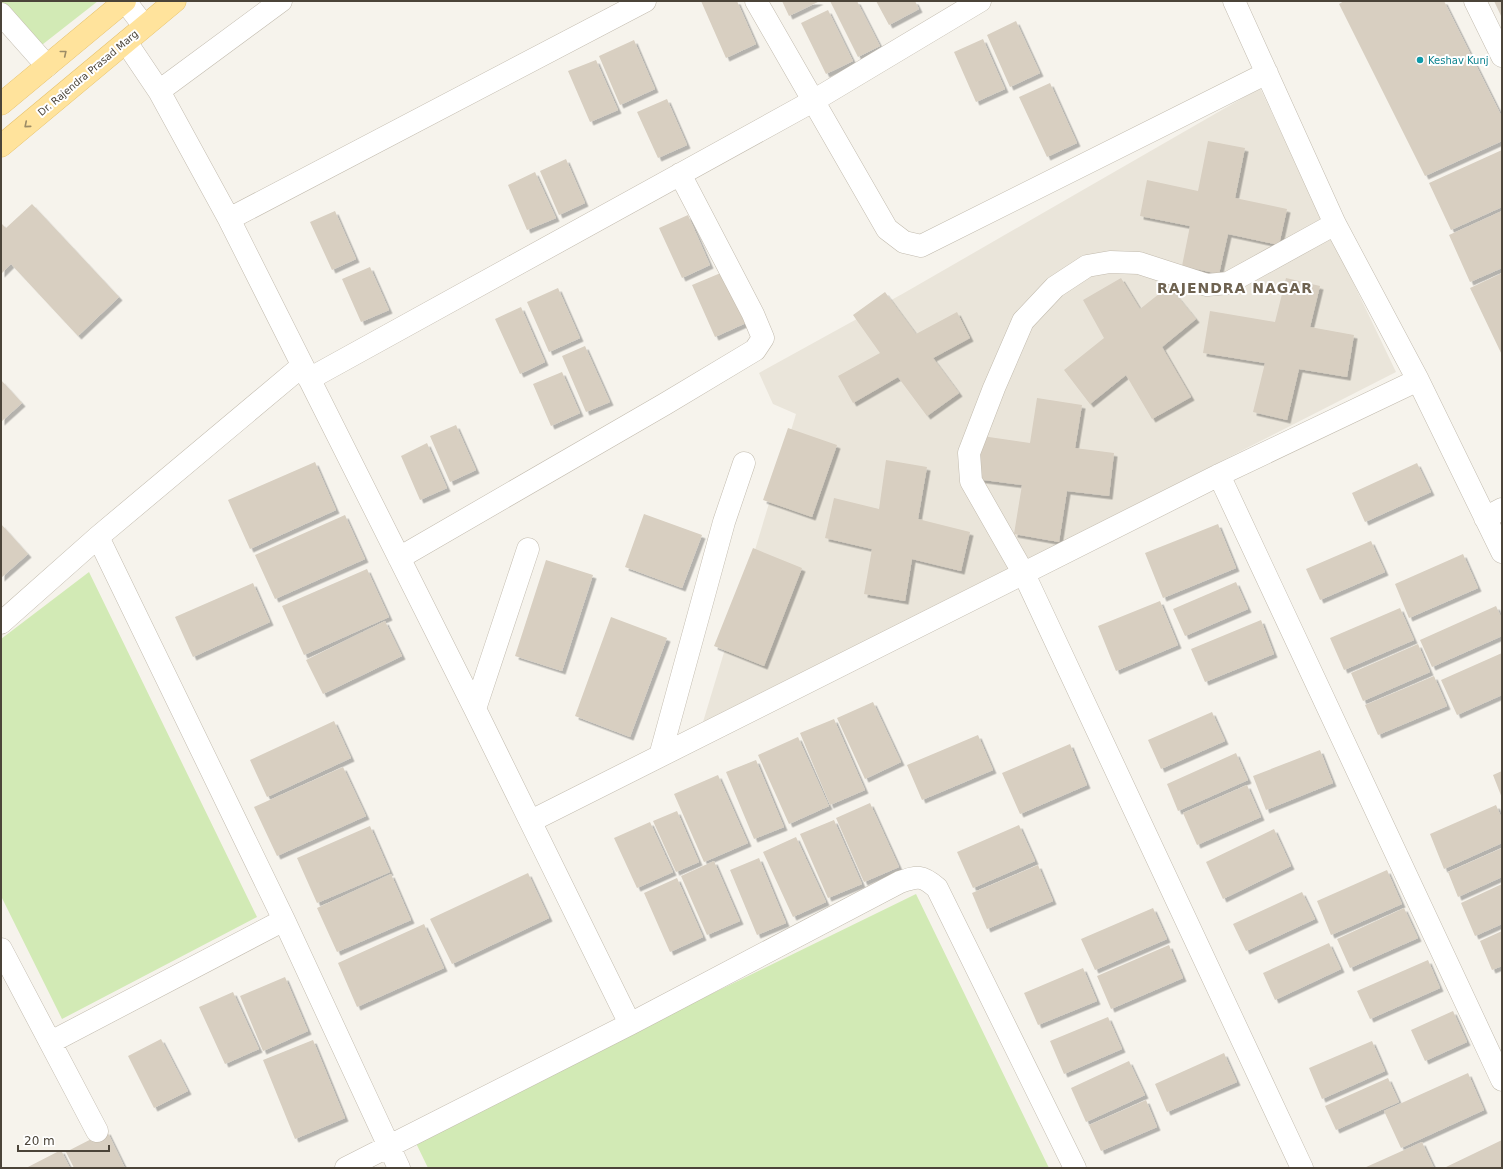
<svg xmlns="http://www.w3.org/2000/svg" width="1503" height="1169" viewBox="0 0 1503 1169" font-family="'DejaVu Sans',sans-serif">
	<defs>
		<filter id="shadow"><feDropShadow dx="3.5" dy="3.5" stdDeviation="0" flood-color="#0004"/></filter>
	</defs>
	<rect width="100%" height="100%" fill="#f6f3ec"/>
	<path fill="#eae5da" d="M1260,88L1396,372L941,604L703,722L796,414L773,404L759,373L904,293Z"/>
	<path fill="#d2eab5" d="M1,1H98L38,48L1,5Z
		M89,572L257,917L62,1019L1,896V639Z
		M916,894L1049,1168H428L414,1139Z"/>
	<path fill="#d8cfc1" filter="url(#shadow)" d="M701,1H737L756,44L726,58Z
		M782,1H820L789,16Z
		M830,1H857L880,46L858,57Z
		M876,1H915L919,9L889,25Z
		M1344,1H1444L1502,117V141L1425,176L1339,4Z
		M1494,1H1502V18Z
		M828,10L853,61L826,74L801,23Z
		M1016,21L1040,73L1010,87L987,35Z
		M983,39L1005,89L976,102L954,52Z
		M634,40L655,89L620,105L599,56Z
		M596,60L618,110L590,122L568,71Z
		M1050,83L1077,143L1047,157L1019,97Z
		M667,99L687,145L658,158L637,112Z
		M1208,141L1245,148L1235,198L1287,209L1279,245L1228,234L1219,274L1182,266L1190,226L1140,216L1147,180L1198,191Z
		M1502,150V207L1451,230L1429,183Z
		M566,159L585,203L559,215L540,171Z
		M535,172L556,218L527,230L508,185Z
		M32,204L119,297L78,336L11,264L1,274V223L6,228Z
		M335,211L356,259L332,270L310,222Z
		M1502,211V268L1470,282L1449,235Z
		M688,215L710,265L682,278L659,228Z
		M370,267L389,310L361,322L342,279Z
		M723,272L746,323L715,337L692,285Z
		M1502,273V355L1470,288Z
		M1121,278L1140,309L1169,286L1196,319L1162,347L1191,397L1152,419L1126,375L1090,404L1064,370L1104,338L1083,300Z
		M1286,278L1320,286L1310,327L1354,335L1347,377L1299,369L1287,420L1253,412L1265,363L1203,353L1210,311L1275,322Z
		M558,288L580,338L549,352L527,302Z
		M885,292L916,334L957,312L970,338L933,358L959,393L927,416L898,377L853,403L838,376L880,353L853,315Z
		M521,307L545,362L520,374L495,319Z
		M585,346L610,402L586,412L562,356Z
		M562,372L580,413L551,426L533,384Z
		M1,380L22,403L1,422Z
		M1037,398L1082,405L1075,448L1114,453L1109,496L1067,491L1059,542L1014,534L1022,485L976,479L982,436L1030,443Z
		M456,425L476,470L450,482L430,436Z
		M788,428L837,445L812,517L763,500Z
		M427,443L447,488L420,500L401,456Z
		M886,460L927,467L918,519L970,532L961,571L912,559L905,601L864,594L872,549L825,538L834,498L879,509Z
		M315,462L336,510L250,549L228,500Z
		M1417,463L1431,492L1365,522L1352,493Z
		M644,514L702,535L682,588L625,567Z
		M345,515L365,559L275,599L255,555Z
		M1,524L28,554L1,578Z
		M1218,524L1236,568L1163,598L1145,553Z
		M1371,541L1385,572L1320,600L1306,569Z
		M753,548L802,568L764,666L714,646Z
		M1463,554L1478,588L1409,618L1395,584Z
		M546,560L593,575L562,671L515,656Z
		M367,569L389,617L304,655L282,606Z
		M1236,582L1248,609L1185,636L1173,609Z
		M253,583L270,622L193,657L175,617Z
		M1160,601L1178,645L1116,671L1098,626Z
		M1496,606L1502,619V636L1432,667L1420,640Z
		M1400,608L1414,640L1344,670L1330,638Z
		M611,617L667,638L630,737L575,716Z
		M1261,620L1274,654L1205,682L1191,649Z
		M385,621L402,656L323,694L306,660Z
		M1418,644L1430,672L1363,701L1351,673Z
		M1502,653V695L1457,715L1441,680Z
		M1434,676L1447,706L1378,735L1365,705Z
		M873,702L901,762L865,779L837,718Z
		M1212,712L1225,741L1161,769L1148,740Z
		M834,719L865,790L830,805L800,733Z
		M334,721L351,758L267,797L250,760Z
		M978,735L993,770L922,800L907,765Z
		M798,737L829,806L789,824L758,755Z
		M1070,744L1087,785L1020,814L1002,773Z
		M1320,750L1333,783L1266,810L1253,776Z
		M1236,753L1248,780L1178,811L1167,784Z
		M756,760L784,827L754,839L726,772Z
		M343,767L366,816L277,856L254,807Z
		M1502,771V798L1493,775Z
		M718,775L748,843L704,862L674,794Z
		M1247,785L1261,817L1197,845L1183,813Z
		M870,803L899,867L864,882L836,818Z
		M1496,805L1502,819V843L1444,869L1430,834Z
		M677,811L699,862L676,872L653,821Z
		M834,820L862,884L828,898L800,834Z
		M650,822L673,872L637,888L614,838Z
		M1019,825L1035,861L973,888L957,852Z
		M370,826L390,872L317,903L297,858Z
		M1274,829L1291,866L1223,899L1206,862Z
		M796,837L826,902L793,917L763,852Z
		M1502,848V877L1458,897L1448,872Z
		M759,858L786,923L757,935L730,870Z
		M714,861L740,921L707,935L681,876Z
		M1038,865L1053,901L987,929L972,893Z
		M1387,870L1402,904L1331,935L1317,901Z
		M528,873L549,918L452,964L430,919Z
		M391,874L411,920L337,952L317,908Z
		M677,878L703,937L670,952L644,893Z
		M1502,884V924L1475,936L1461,903Z
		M1302,892L1315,919L1246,951L1233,924Z
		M1153,908L1167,939L1095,970L1081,939Z
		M1404,908L1418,938L1350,968L1337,939Z
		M424,924L444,968L357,1007L338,963Z
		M1502,931V966L1492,970L1480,941Z
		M1329,943L1341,969L1275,1000L1263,973Z
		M1169,945L1183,978L1111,1009L1097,976Z
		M1428,960L1440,988L1370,1019L1357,991Z
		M1083,968L1097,1001L1038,1025L1024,993Z
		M285,977L308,1031L263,1051L240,996Z
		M233,992L259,1049L225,1064L199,1007Z
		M1453,1011L1467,1042L1425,1061L1411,1030Z
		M1108,1017L1122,1049L1064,1074L1050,1041Z
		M161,1039L188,1091L154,1108L128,1056Z
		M313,1040L345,1118L295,1139L263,1060Z
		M1372,1041L1385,1071L1322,1099L1309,1068Z
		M1224,1053L1237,1082L1167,1112L1155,1084Z
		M1129,1061L1145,1095L1086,1122L1071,1088Z
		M1468,1073L1484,1110L1401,1148L1384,1111Z
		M1388,1078L1399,1102L1336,1130L1325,1106Z
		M1146,1100L1157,1127L1101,1151L1089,1125Z
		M107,1131L125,1168H74L66,1152Z
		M1502,1140V1168H1444Z
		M1422,1142L1434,1168H1364Z
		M61,1150L70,1168H26Z"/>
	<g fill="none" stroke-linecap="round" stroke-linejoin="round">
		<defs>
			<path id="minor" d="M125,1L144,26
				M756,1L887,229L904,242L921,246L1267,73
				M1234,1L1335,224L1418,380L1502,552
				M1475,1L1502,56
				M1,14L47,66
				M126,42L159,91L229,219L475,709L630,1024
				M159,91L281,1
				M229,219L645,1
				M309,379L813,101L980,1
				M1219,475L1502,1080
				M1485,518L1502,509
				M98,537L284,920L399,1168
				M399,558L665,404L755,350L763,338L753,314L680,174
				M1,623L98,537L302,366
				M475,709L528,549
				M660,756L724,522L744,463
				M531,821L1219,475L1418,380
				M1,949L97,1131
				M51,1042L284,920
				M346,1168L630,1024L900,882C918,876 922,875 937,888L1075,1168
				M1302,1168L1024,574L971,481L969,453L994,388L1023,321L1055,287L1087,266L1110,262L1139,263L1207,285L1228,283L1335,224"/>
			<path id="major" d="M1,104L125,1
				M1,146L175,1"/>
		</defs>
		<use href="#minor" stroke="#c2bbae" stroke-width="23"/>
		<use href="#major" stroke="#e6c16a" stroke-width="23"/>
		<use href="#minor" stroke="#fff" stroke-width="22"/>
		<use href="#major" stroke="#ffe39c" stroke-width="22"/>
	</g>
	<defs><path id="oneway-chevron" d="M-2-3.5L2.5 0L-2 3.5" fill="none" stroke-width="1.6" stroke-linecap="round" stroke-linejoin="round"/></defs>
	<g stroke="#9c8c66">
		<use href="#oneway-chevron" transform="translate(64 53) rotate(-39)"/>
		<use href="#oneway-chevron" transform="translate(27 125) rotate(140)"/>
	</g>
	<circle fill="#0f9aa8" stroke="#fff" stroke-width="1.5" cx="1420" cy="60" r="4"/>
	<g text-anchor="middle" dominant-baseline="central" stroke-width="4" stroke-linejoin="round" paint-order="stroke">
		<g font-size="10" fill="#0d838f" stroke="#fff" text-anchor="start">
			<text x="1428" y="60">Keshav Kunj</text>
		</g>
		<g font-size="10" fill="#4b4439" stroke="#fff">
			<text transform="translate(88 73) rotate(-40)">Dr. Rajendra Prasad Marg</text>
		</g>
		<g font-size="14" font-weight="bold" letter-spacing="1" fill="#6e6250" stroke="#fff">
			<text x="1235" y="288">RAJENDRA NAGAR</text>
		</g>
	</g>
	<rect width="1503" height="1169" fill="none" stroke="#4b4439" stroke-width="4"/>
	<path d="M18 1145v6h91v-6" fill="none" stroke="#4b4439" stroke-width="2"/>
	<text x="24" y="1145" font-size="12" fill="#4b4439" stroke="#ffffff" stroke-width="3" paint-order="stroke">20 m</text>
</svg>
